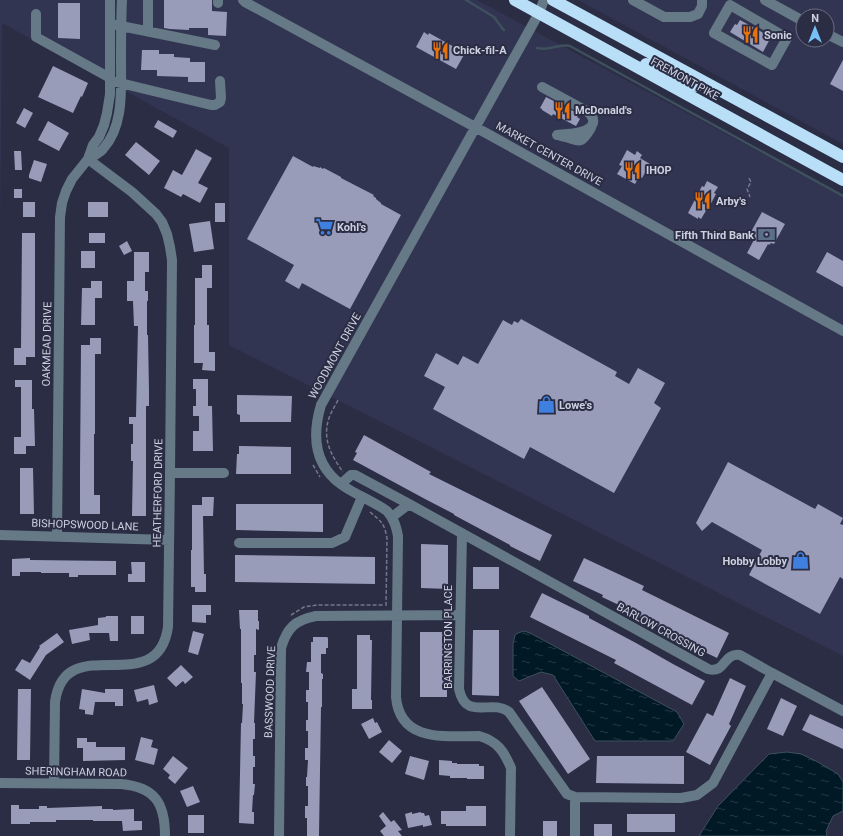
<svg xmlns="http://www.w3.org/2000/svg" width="843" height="836" viewBox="0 0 843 836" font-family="Roboto,sans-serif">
	<defs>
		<pattern id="water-ripples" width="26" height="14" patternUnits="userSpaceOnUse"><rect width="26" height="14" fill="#011825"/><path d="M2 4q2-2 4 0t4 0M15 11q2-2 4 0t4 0" fill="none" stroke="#253944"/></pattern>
	</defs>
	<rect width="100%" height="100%" fill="#2a2d44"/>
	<path fill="#313552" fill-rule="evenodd" d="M0,0H477L843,197V656L229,345V148L2,23L0,237Z
		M578,0H843V144ZM803,16H827V40H803Z"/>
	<path fill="url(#water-ripples)" stroke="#3e4f5d" d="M524,631L530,633L677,712L684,724L673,741H595L553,675L541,672L519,681L513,676V644L515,635L518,633Z
		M787,752L801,754L816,761L838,774L843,782V811L833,816L826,831L827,836H699L718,806L769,754Z"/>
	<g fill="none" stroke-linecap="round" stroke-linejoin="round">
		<path stroke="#3e4f5d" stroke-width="2.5" d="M466,0L494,17L502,28L504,30
			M537,48C542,49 546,49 550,48C557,47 563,44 570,46L843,196"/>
	</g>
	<path fill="#989cb9" d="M164,0H212V11L227,12L226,36L208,35V28H189V30L170,29L164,28Z
		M58,3H80V39L58,38Z
		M740,20L771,37L763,52L730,32L735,24L737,25Z
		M424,32L428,35L429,33L465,53L456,69L416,47Z
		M142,50H159V54H174V57L190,58V62H205V82H188V77L157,76V70H141Z
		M843,60V91L830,84Z
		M53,66L88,83L82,97L81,96L73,113L38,97Z
		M546,97L579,114L577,117L580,119L576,126L553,114L552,116L542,110V109L540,108Z
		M24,108L33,113L25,128L16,123Z
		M158,120L177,131L173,138L154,127Z
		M48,121L69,133L59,151L38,140Z
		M136,142L160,161L149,175L125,155Z
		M196,149L212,158L198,183L208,188L200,203L183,194L181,197L164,188L173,170L182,175Z
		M627,150L635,155L637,151L642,155L640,158L650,164L642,178L639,177L635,184L617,174L622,166L619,165Z
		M14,151H21L22,170H15Z
		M293,156L313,167V166L320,168V167L323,169L324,168L341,177V178L374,195L373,196L376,198V199L381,203V204L401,215L350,309L302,283L299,289L285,281L294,265L247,239Z
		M34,160L47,164L41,182L29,178V175Z
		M707,181L718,187L714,193L716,194L708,209H707L701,219L698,217V219L688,213L702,186L704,187Z
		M14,189H22V198H14Z
		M23,202H35V217H23Z
		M88,202H108V217H88Z
		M215,203H225V222H215Z
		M762,212L785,224L774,244L771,243L769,245L768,244L759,260L747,253L755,238L754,237L755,234L751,232Z
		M210,221L214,249L194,252L189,224Z
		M22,233H35V357H26V365H14V348H21Z
		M89,233H105V243H89Z
		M127,241L132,251L124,255L119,246Z
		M81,251H95V268H81Z
		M134,252H149V272H145V291H148V301H147V335H148L149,391V406H146V516H132L133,461H131V444H133V424H129V417H136L138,326H134L133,301H127V281H134Z
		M827,252L843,261V287L816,272Z
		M202,265H212V288H207V325H209V352H215V371L202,370L203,363H194V325H195V278H202Z
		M91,281H102V298H95V325H81L82,288H91Z
		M521,319L617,372L615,376L629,384L638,368L665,383L654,403L661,408L614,493L530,447L524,459L433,409L445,387L424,376L436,353L458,365L463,356L478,364L503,320L512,325L514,321L518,323Z
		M90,338H101V354H95V434H94V495H100V514H80V470L81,345H90Z
		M193,379H208V406H212L213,451H193V431H199V416H193V406H196V389H193Z
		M15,380H32V409H34L35,446H26V454H14V437H21V387H15Z
		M237,395L292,396L291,422H240V415L237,414Z
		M364,435L431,472L429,474L552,535L540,561L510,546V545L454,515V514L425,499L353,460L357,453L355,452Z
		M239,446L291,447V474H236L237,454H239Z
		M728,462L815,509L818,504L843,518L840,524L843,525V579L840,577L820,614L749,575L762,550L712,522L702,531L696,523Z
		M20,468H33L34,514H20Z
		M202,497H214L213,516H203L204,574H206V592H195V587H191V550H192V505H202Z
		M236,504H323V532L236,530Z
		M421,544L448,545V589L421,588Z
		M235,555L375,557V584L235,582Z
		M30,558V560L116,561V575H78V577H69V573H41V572H20V576H12V559Z
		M584,558L644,586L642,590L729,633L717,658L688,644L689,643L668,632H669L639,617L640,615L602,597L603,595L573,581Z
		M131,562H145V582H128V574H132Z
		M473,567H499V589H473Z
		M542,593L589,616V618L636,643L673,664L705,681L692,705L614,663L616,660L530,617Z
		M192,605H211V615H206V623L192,622Z
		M239,610H258V621H259V630L256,629V655H254V672H256L254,723H255V739H253V756H255V767H253V784H255L254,795H253L252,812H254V824L239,823L241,723H242L243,704H242V683H241V629H240Z
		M106,616H118V641H110L109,633H89L90,640L72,644L69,630L98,625V618L106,617Z
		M131,616H144V634H131Z
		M473,630H499V696L472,695Z
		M193,631L204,634L198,655L188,652Z
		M420,632H447V697H420Z
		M57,633L64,642L46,655L30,680L15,670L22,659L30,663L40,647L39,646Z
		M357,635H370V640H372L371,700H372V709H352V689H357Z
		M313,637H327L328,638V648H326V654H321V673L323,674V679H322V707H321L319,836H307V818H305V806H308V786H306V777H307L308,760H305V748H308V731H306V720H308V702H306V690H309V672H306L307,662H311V642H313Z
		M181,665L193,677L185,684L183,681L176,687L167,678Z
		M730,678L746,686L729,724L731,726L710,765L686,752L707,713L713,716Z
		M154,685L158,702L149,705L148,699L137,702L134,690Z
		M542,687L590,759L568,774L519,701Z
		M18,689H31L30,760H17Z
		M82,689L105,693V689H123V706H115V702H95L93,715L85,714V710L79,709Z
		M781,698L797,706L783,736L767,729Z
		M810,714L843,729V749L802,730Z
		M373,718L375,723L377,722L382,732L369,739L361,724Z
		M141,737L153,740L151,747L158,749L154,765L135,760Z
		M77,738H87V742H96V747H125V760L83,761V748H77Z
		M389,740L402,751L392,763L379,752Z
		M173,756L188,768L175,784L168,778L170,775L163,769Z
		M410,756L429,761L424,780L405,774Z
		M597,756H684V784L596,783Z
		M439,760L452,761V763H457V764H479V766H484V779H467V778H450V776L439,775Z
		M193,786L200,802L187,807L180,791Z
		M11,805H19V809H39V806H47V808L102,806V809H113V810L134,809V821H142V830L123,831L122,821H93V820H56V822H30V824H11Z
		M466,806H486V826H446V824H441V811H466Z
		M383,812L391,822L394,820L402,830L398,831L402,836H384L380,831L386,826L379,816Z
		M412,812V814L421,812V813H424L425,816L429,815L432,825L423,827V825L408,828L405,814Z
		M627,814H675V832H627Z
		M188,815H204V833H188Z
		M543,821H557V836H543Z
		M594,824H612V836H594Z"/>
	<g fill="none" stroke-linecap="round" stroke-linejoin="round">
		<path stroke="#74778a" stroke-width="1.5" stroke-dasharray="4 2" stroke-linecap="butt" d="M749,178L751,182L747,189L750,197
			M338,400C335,406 331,412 329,418C322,439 331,455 343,472
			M313,465L320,477
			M370,512C382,522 384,523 387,538L386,606
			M291,615L304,607L317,605H383
			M271,671V655"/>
		<path stroke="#667986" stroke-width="10" d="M148,0V31
			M218,0V3
			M243,0L245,2L486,133L843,331
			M633,0L664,17H690L698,14L702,6V0
			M765,0L803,21
			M730,5L787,38L772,65L714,33Z
			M36,14V37L110,78
			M116,25L215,45
			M827,34L843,42
			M116,82L211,105H215L220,102L221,98L220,81
			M542,87L588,112C592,115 594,118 593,123C590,134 566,134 557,135
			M561,136C579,139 579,148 591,128
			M88,159C93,156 100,153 103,149C124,126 121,90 121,61C121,41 121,20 122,0
			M170,473H224
			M341,484L351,475H355L409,504
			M392,517L409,504L708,669C726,674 722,653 740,655L772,673L713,783L697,795L681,798L575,797L567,794L509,712C491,698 466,722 459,689L462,533
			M0,535L169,540
			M57,537L60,217L62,203L66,191L72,179L88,159L93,145L99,137L104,125L107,113L110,94V0
			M239,543H332L345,537L362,497
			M772,673L843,711
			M0,783L121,784C155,787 165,803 165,836
			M54,783L55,702C65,628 157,702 168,627L170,473L172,260L170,247L167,234L162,222L156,214L132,192L88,159
			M279,836L281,648C287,628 295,620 316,616L460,615
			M510,836L511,768C504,751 497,741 479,736C446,736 400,743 396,697L398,536C396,526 394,519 387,511C373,501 356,495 342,485C314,465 312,435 321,405L539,13L544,0
			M575,836V797"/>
		<path stroke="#b9dff8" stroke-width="12" d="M515,0L843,180
			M553,0L843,157
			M646,64L697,86"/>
	</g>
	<defs>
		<symbol id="restaurant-bare" viewBox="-9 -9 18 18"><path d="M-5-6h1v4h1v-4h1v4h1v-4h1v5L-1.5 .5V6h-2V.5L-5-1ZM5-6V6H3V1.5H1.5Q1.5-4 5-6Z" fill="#e8710a" stroke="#2a2d44" stroke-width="2.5" paint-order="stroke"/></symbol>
		<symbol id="supermarket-bare" viewBox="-9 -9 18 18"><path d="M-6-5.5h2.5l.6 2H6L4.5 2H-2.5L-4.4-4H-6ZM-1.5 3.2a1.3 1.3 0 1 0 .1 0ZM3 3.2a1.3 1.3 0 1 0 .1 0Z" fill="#3f7fe0" stroke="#2a2d44" stroke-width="2.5" paint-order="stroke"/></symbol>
		<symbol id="bank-bare" viewBox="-9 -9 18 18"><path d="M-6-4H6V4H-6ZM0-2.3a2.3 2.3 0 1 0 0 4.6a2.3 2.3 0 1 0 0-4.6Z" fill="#5c6f8a" stroke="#2a2d44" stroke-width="2.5" paint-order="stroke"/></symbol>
		<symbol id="shop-bare" viewBox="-9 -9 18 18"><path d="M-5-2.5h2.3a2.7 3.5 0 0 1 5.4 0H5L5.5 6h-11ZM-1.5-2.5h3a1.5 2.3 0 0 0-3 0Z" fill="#3f7fe0" stroke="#2a2d44" stroke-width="2.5" paint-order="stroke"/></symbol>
	</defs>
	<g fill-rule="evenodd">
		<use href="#restaurant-bare" x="738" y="22" width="25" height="25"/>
		<use href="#restaurant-bare" x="428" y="38" width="25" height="25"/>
		<use href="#restaurant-bare" x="550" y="98" width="25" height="25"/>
		<use href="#restaurant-bare" x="620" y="158" width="25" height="25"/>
		<use href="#restaurant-bare" x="690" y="188" width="25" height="25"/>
		<use href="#supermarket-bare" x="312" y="214" width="25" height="25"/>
		<use href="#bank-bare" x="754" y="222" width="25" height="25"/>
		<use href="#shop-bare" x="534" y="392" width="25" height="25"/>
		<use href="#shop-bare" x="788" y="548" width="25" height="25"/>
	</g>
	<g text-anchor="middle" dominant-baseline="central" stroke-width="4" stroke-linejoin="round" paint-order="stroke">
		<g font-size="11" font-weight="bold" fill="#cdd0df" stroke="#2a2d44" text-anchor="start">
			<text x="764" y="35">Sonic</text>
			<text x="453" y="50">Chick-fil-A</text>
			<text x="575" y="110">McDonald's</text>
			<text x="646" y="170">IHOP</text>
			<text x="716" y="201">Arby's</text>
			<text x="337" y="227">Kohl's</text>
			<text x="754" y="235" text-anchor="end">Fifth Third Bank</text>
			<text x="559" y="405">Lowe's</text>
			<text x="787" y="561" text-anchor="end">Hobby Lobby</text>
		</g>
		<g font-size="11" fill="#cdd0df" stroke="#2a2d44">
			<text transform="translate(685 79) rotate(29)">FREMONT PIKE</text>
			<text transform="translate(549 154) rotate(29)">MARKET CENTER DRIVE</text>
			<text transform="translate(47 344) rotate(-89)">OAKMEAD DRIVE</text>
			<text transform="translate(335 356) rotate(-61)">WOODMONT DRIVE</text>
			<text transform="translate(158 493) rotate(-89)">HEATHERFORD DRIVE</text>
			<text transform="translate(85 525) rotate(2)">BISHOPSWOOD LANE</text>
			<text transform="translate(661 630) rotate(29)">BARLOW CROSSING</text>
			<text transform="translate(448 637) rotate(-90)">BARRINGTON PLACE</text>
			<text transform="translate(270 692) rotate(-88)">BASSWOOD DRIVE</text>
			<text transform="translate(76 772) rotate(1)">SHERINGHAM ROAD</text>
		</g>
	</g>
	<g transform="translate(815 28)"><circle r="19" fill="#2a2d44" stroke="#6b6e82"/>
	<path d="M0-3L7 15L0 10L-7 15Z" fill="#78bff7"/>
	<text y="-6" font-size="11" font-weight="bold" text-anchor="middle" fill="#cdd0df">N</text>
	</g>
</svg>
